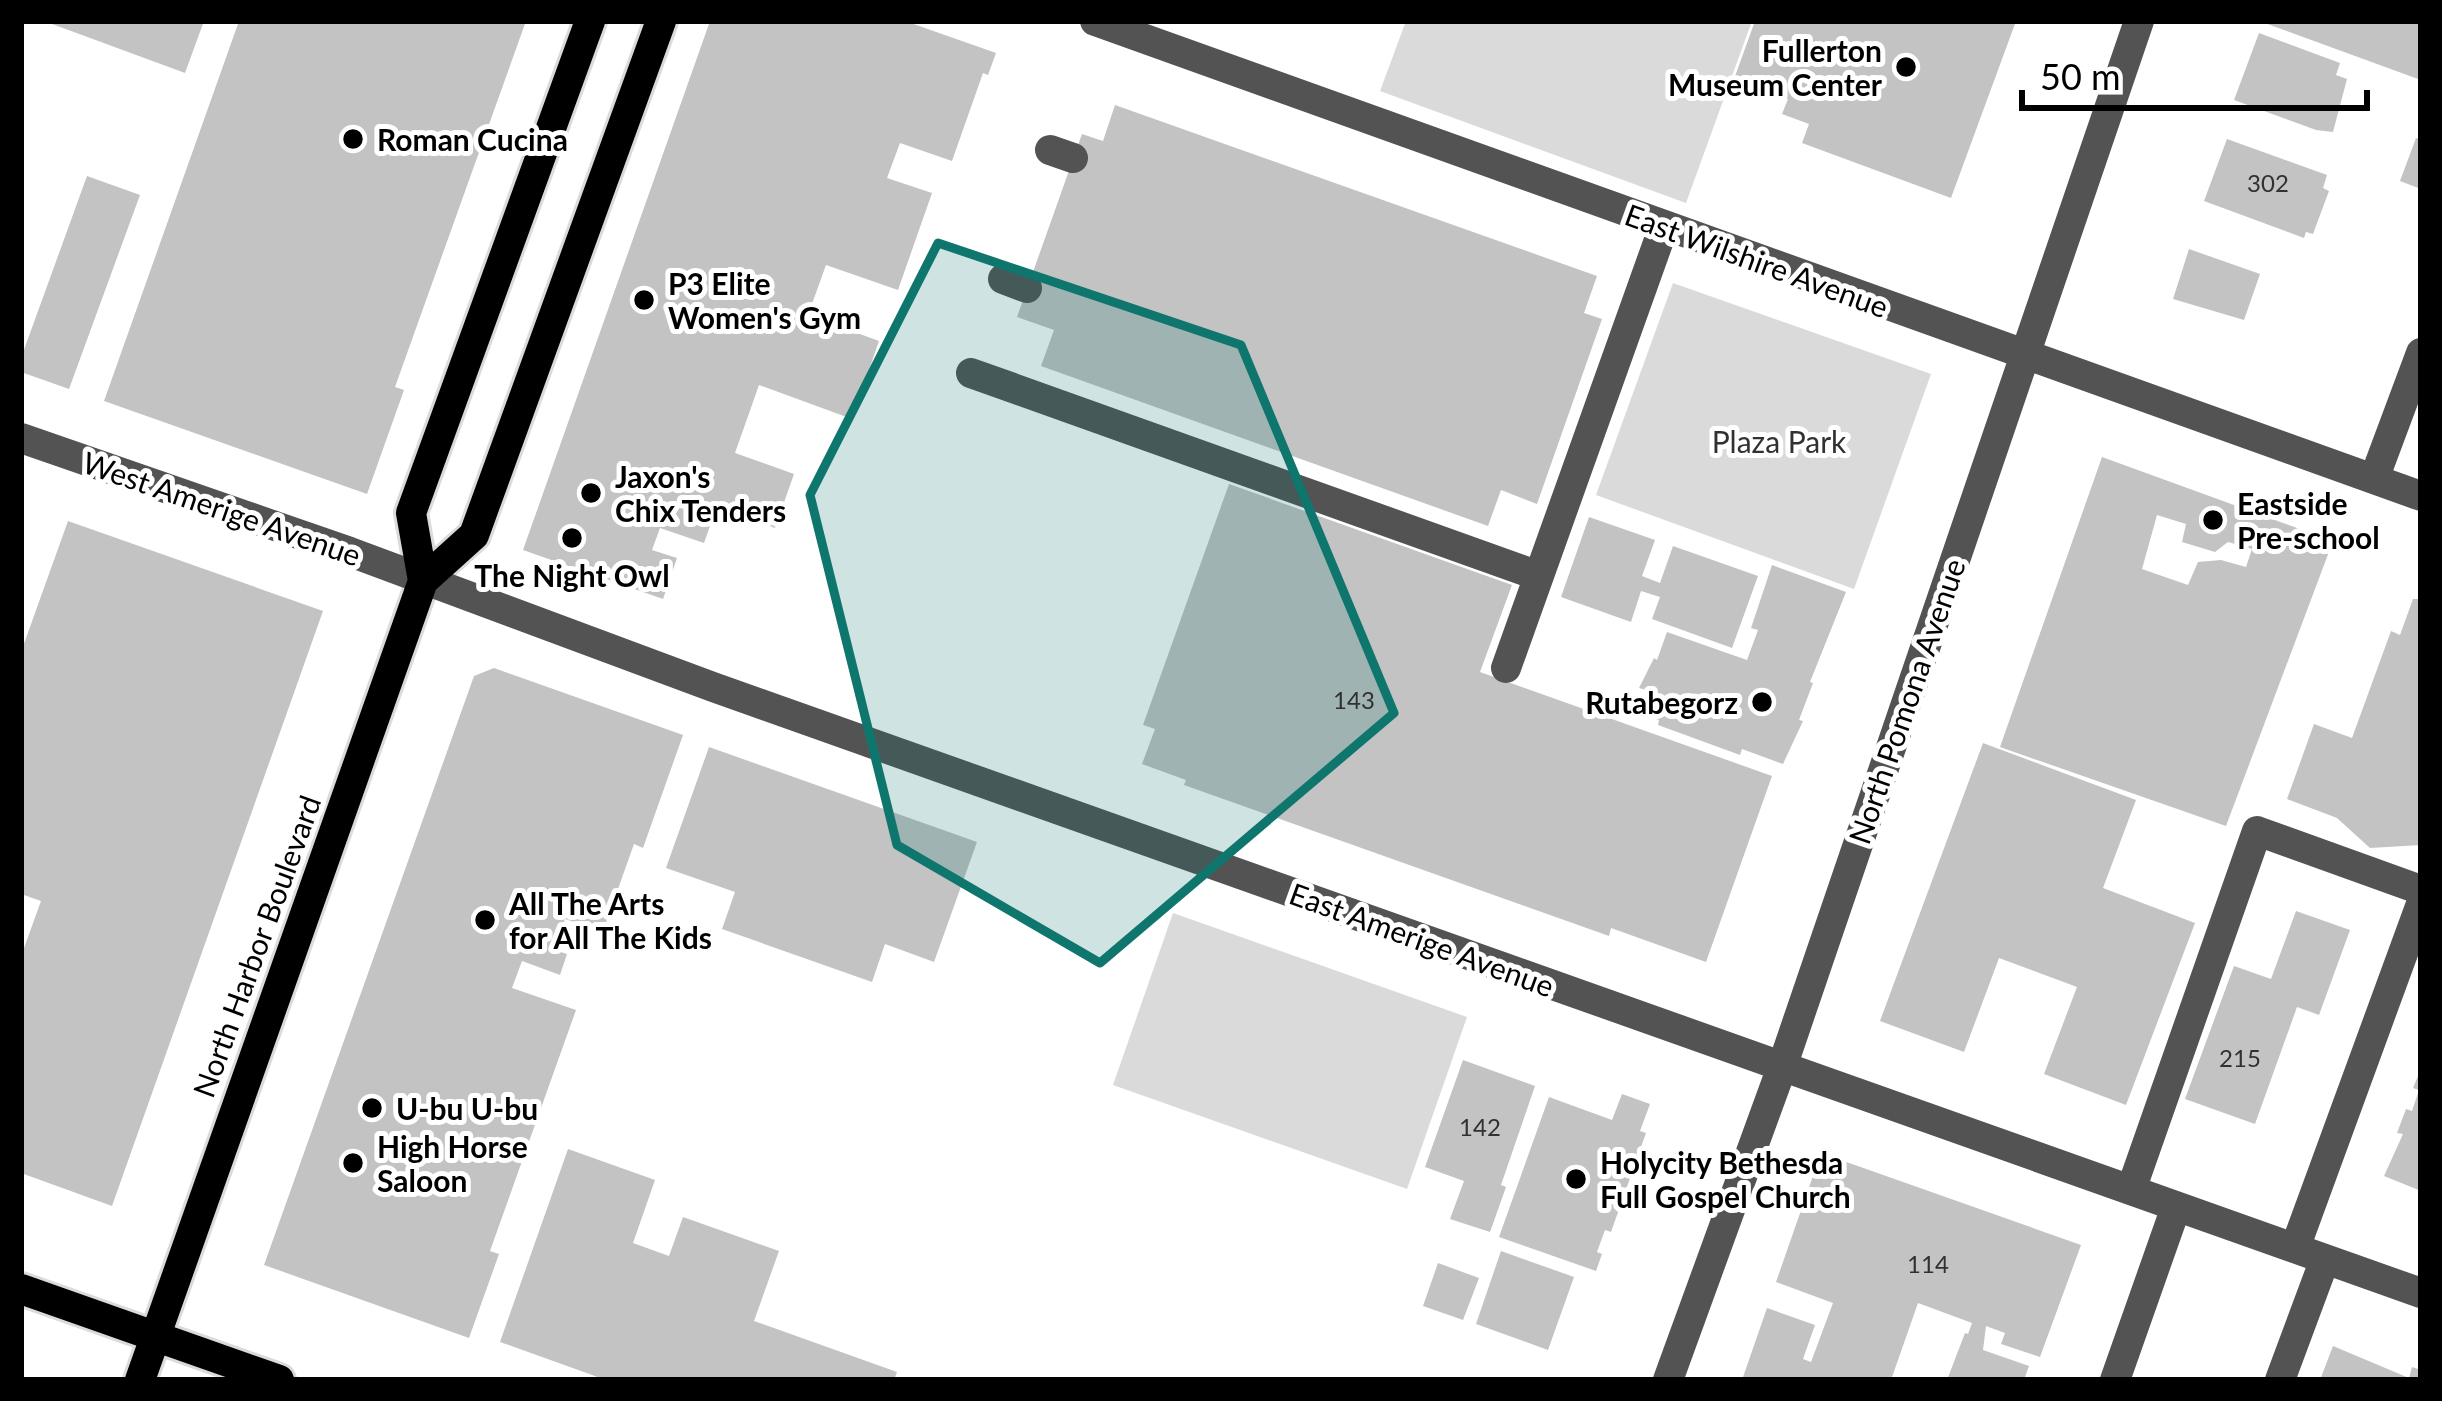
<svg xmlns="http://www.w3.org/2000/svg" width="2442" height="1401" viewBox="0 0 2442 1401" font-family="Lato,sans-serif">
	<rect width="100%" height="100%" fill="#fff"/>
	<path fill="#dadada" d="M1406,21H1752L1686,203L1380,91Z
		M1673,283L1931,374L1854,589L1596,495Z
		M1173,913L1467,1017L1407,1189L1113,1085Z"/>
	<path fill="#c3c3c3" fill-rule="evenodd" d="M44,21H204L185,73Z
		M239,21H526L395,387L404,390L367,494L104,401Z
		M710,21H905L996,53L988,75L983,73L952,161L900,143L887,178L932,193L898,290L826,265L808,315L879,341L852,419L759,385L735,453L794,474L775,528L717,506L704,543L660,528L652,550L677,558L663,599L523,550Z
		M1755,21H2016L1951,198L1802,143L1809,124L1782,114L1788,99L1734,79Z
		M2421,21L2418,79L2262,22V21Z
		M2259,33L2340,63L2336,75L2347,79L2333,132L2316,130L2234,100Z
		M1115,105L1597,276L1584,313L1602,319L1537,504L1501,490L1488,526L1041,366L1054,330L1017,317L1082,134L1103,141Z
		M2416,138L2421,140V189L2400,181Z
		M2227,139L2327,175L2323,188L2329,191L2313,234L2306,232L2304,238L2204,201Z
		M87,176L140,195L69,389L21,372V358Z
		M2189,249L2260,274L2244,320L2173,299Z
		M2102,457L2333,541L2226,826L2000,747ZM2157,515L2186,524L2182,542L2215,552L2228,542L2252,549L2246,567L2221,560L2198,562L2188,585L2142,569Z
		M1229,484L1512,585L1480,672L1772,776L1706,962L1611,928L1609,936L1184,785L1186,780L1142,764L1155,729L1143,725Z
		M1589,517L1655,540L1642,576L1660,583L1673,546L1758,576L1732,648L1652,619L1660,597L1641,591L1631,622L1561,597Z
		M68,521L323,611L112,1206L21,1173V947L24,948L41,901L21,894V652Z
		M1772,565L1846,592L1810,682L1813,683L1799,720L1803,721L1783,764L1742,749L1740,755L1658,725L1659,720L1638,713L1646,690L1639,688L1654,658L1657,660L1667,632L1747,660L1758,630L1751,628Z
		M2413,599H2421V845L2370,848L2337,818L2287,799L2314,724L2352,738L2391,631L2400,635Z
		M494,668L683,735L643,848L634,844L603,931L565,919L554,950L567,954L560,975L522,961L512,988L576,1010L490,1251L499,1254L469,1338L264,1265L474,676Z
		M1983,743L2136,800L2103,888L2195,923L2126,1105L2044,1074L2077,987L1999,958L1964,1052L1880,1021Z
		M709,747L977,842L934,962L885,944L872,982L722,929L735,892L666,868Z
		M2296,911L2350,930L2319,1015L2297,1007L2255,1124L2185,1099L2234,966L2271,979Z
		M1463,1060L1535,1086L1501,1185L1506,1187L1490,1232L1450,1219L1464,1181L1425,1167Z
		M2421,1069V1191L2384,1176L2403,1134L2397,1133L2406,1109L2412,1111L2419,1090L2413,1088Z
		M1622,1094L1650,1104L1640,1131L1646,1133L1611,1232L1605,1230L1597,1252L1602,1254L1596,1271L1499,1237L1549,1097L1612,1120Z
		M568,1149L655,1180L633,1243L669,1256L683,1217L779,1251L754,1321L897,1372L894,1380H606L500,1342Z
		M1821,1153L2081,1245L2040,1357L2001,1344L2005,1333L1986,1326L1983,1350L2029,1366L2024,1380H1947L1965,1333L1968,1334L1972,1323L1918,1303L1891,1380H1742L1767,1308L1815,1325L1803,1359L1811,1362L1833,1303L1776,1282Z
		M1501,1251L1574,1277L1548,1350L1476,1324Z
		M1438,1263L1479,1278L1463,1320L1423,1306Z
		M2333,1346L2409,1378L2412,1367L2421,1370V1380H2320Z"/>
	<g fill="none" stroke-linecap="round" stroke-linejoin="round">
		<defs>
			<path id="major" d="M423,581L411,513L590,21
				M21,1289L279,1380
				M140,1380L423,581L474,535L661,21"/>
		</defs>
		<use href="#major" stroke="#dbdbdb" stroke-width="36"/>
		<path stroke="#535353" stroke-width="30" d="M1095,21L2421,496
			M1050,150L1073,158
			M1003,279L1027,288
			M971,373L1539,576
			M21,438L350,552L713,687L2421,1293
			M2374,479L2421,353
			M1506,668L1664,226
			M2131,1190L2257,831L2421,890
			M2295,1248L2421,904
			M1668,1380L1782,1067L2139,21
			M2115,1380L2176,1207
			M2280,1380L2325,1259"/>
		<use href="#major" stroke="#000" stroke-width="30"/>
	</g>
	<path fill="#0f766e" fill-opacity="0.2" stroke="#0f766e" stroke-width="9" stroke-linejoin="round" d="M938,243L1241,345L1394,713L1100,963L897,845L810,495Z"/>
	<g fill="#000" stroke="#fff" stroke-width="4.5">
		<circle cx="1906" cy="67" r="12"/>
		<circle cx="353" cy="139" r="12"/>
		<circle cx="644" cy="300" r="12"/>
		<circle cx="591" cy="493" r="12"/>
		<circle cx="2213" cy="520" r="12"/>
		<circle cx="572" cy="538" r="12"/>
		<circle cx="1762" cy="702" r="12"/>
		<circle cx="485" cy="920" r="12"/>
		<circle cx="372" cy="1108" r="12"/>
		<circle cx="353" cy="1163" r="12"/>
		<circle cx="1576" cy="1179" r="12"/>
	</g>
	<g text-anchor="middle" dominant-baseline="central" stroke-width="10" stroke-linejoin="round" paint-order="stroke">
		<g font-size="24" fill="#313131">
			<text x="2268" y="182">302</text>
			<text x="1354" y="699">143</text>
			<text x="2240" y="1057">215</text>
			<text x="1480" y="1126">142</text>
			<text x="1928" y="1263">114</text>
		</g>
		<g font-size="30" font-weight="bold" fill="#000" stroke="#fff" text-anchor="start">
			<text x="1882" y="50" text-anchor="end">Fullerton<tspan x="1882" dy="34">Museum Center</tspan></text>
			<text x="377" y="139">Roman Cucina</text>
			<text x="668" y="283">P3 Elite<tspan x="668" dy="34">Women's Gym</tspan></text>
			<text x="615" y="476">Jaxon's<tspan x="615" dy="34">Chix Tenders</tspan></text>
			<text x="2237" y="503">Eastside<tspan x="2237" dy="34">Pre-school</tspan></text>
			<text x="572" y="575" text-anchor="middle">The Night Owl</text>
			<text x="1738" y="702" text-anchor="end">Rutabegorz</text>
			<text x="509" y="903">All The Arts<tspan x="509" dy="34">for All The Kids</tspan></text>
			<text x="396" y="1108">U-bu U-bu</text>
			<text x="377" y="1146">High Horse<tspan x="377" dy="34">Saloon</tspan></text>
			<text x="1600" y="1162">Holycity Bethesda<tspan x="1600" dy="34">Full Gospel Church</tspan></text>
		</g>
		<g font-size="30" fill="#000" stroke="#fff">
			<text transform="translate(1757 260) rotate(20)">East Wilshire Avenue</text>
			<text transform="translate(222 508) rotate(19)">West Amerige Avenue</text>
			<text transform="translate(1906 701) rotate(-71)">North Pomona Avenue</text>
			<text transform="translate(1422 939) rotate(20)">East Amerige Avenue</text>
			<text transform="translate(256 946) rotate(-70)">North Harbor Boulevard</text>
		</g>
		<g font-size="30" fill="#313131" stroke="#fff">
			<text x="1779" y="441">Plaza Park</text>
		</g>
	</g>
	<rect width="2442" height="1401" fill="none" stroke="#000000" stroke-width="48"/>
	<path d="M2022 90v18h345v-18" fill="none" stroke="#000000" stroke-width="6"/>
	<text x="2040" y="90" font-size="36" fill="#000000" stroke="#ffffff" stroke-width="9" paint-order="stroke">50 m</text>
</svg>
